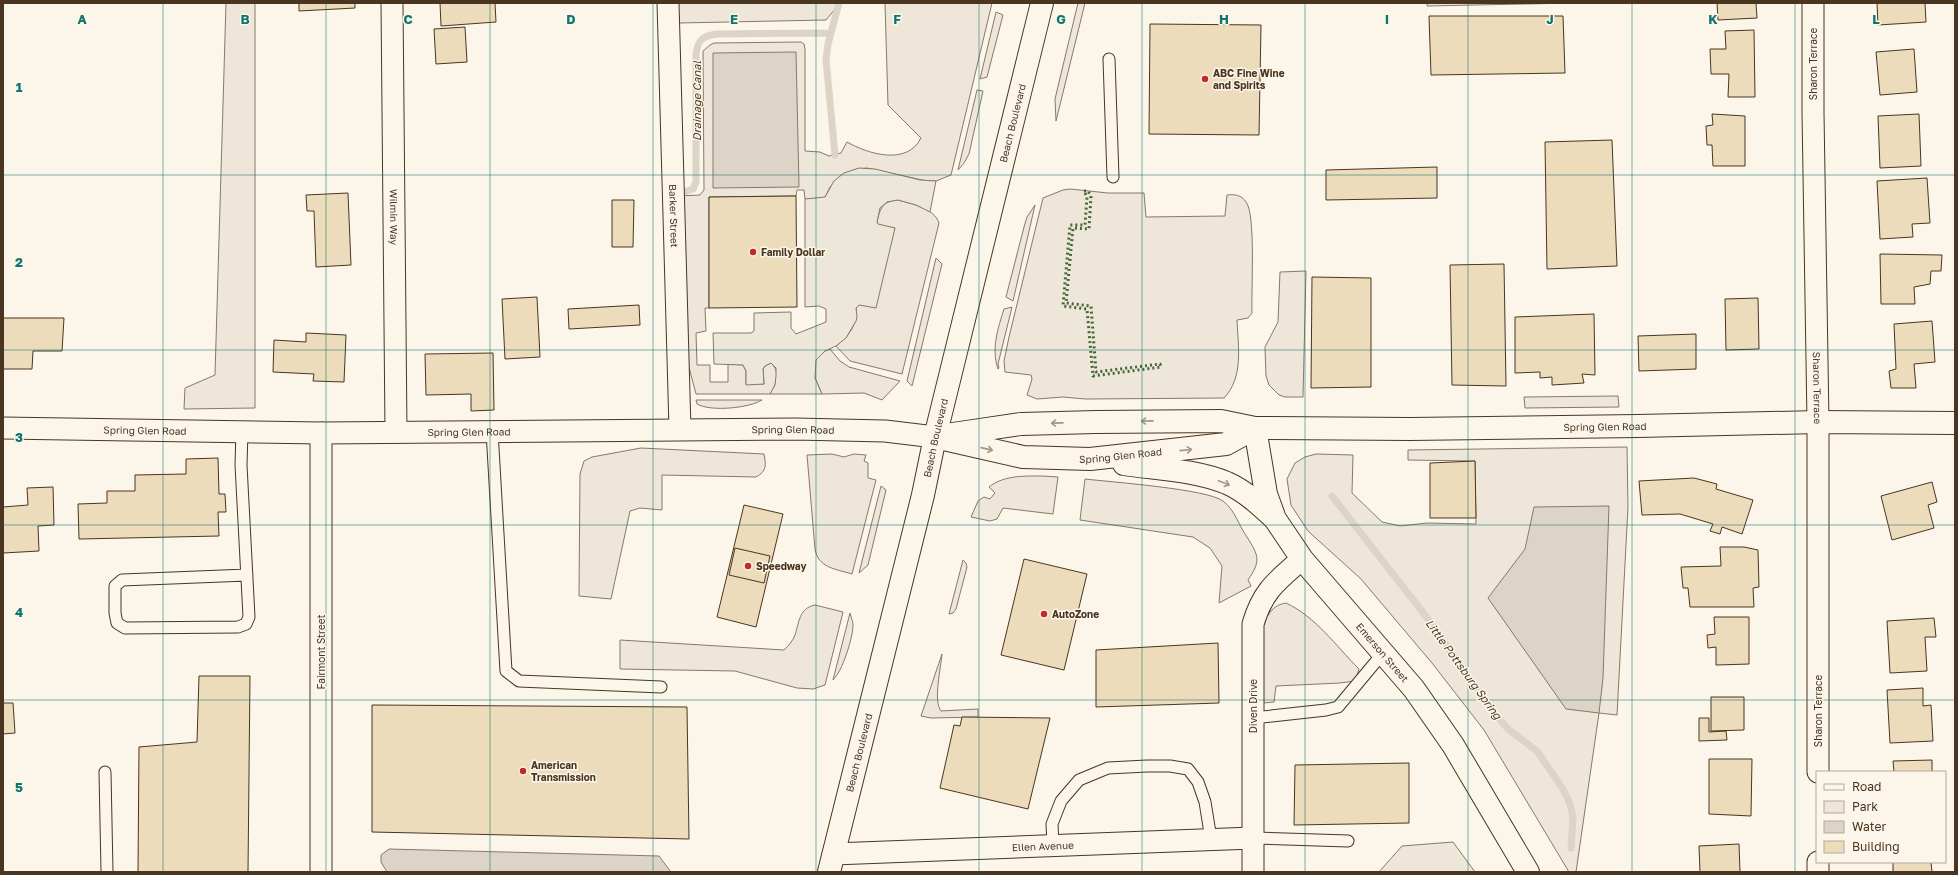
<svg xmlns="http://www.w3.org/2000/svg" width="1958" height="875" viewBox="0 0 1958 875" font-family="'Golos Text',sans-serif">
	<rect width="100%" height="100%" fill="#fbf6e9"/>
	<path fill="#ede6d9" stroke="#887966" d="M226,3H255V408L184,409L185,388L215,375Z
		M678,3H840L826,20L679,23Z
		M885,3H992L951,175L936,181H927L867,168C852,169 841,176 830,187C828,190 827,195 824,198C820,200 810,199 805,199L804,190H797L796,196L709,197V308H705L706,331L696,333L697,365H710V382H728V364L743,365L746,371V384H764L763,369L765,366L771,363C781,372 776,385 770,394H696L686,356L678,196L700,195L704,190L703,51L710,45L714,43L801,42L804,44L805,49V151L820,152L829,156L841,153L847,142C868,154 907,166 921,138L888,105Z
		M1078,3H1085L1056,121L1055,99Z
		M1427,3H1574L1427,6Z
		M996,12L1003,15L987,77L980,79Z
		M977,90L983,91L969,154L964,163L958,170Z
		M1070,189L1108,193H1144L1146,217L1225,216L1227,195C1234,194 1242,195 1246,202C1256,214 1251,292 1252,313L1248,318L1237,320C1238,346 1244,377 1224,398L1085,399L1063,397L1037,399L1027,395L1032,379L1031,375L1005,372L1004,361L1009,337L1043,198L1063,190Z
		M898,200C912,204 934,208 939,223L902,374L850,361L836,346C849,336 858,324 856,308L895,228L878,225L877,222C880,208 883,201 898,200Z
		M1035,205L1013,301L1006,297L1024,227L1027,217Z
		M936,258L942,264L912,386L907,381Z
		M1306,271L1303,397H1285L1279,395L1269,385L1266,376L1265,347L1278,322L1280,272Z
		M1012,307L998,364L999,368L998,369C991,349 998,328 1004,309Z
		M830,349L840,361L849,367L900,381L882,400L864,393L822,394L815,378V360L825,351Z
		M696,400H762C749,408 711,412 697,404Z
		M1627,447L1628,507L1617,715L1599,713L1576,872H1569L1484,730L1432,663L1361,579L1308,531L1291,505L1287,479L1295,463L1305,457L1316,454L1353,455L1352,493L1382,522L1400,526L1427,523L1476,524L1475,461L1408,460V450Z
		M641,448L764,454C766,465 767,471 756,477L662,475V510L640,508L630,511L611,599L579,596L580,474L584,461L592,457Z
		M832,454L844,457L854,454L866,455L864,461L868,463V478L876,480L852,574C836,569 818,568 815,549L807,455Z
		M1043,476L1058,477L1053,514L1003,508L997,519L990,521L971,517L978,501L984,497L990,499L995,493L989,487C1004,475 1025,476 1043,476Z
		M1085,479C1111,482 1207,489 1223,501C1235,510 1239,526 1247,537C1259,556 1261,561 1248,580L1251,586L1219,603L1222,566L1210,548L1193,537L1080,520Z
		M881,486L886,490L868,565L859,573Z
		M963,560L966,563L967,567L956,609L953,613L949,614Z
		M1286,603C1316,617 1336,646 1359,669L1355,681L1340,683L1276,686L1274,702L1263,703V624C1269,613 1273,605 1286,603Z
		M815,605L843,612L825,685L813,689L797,688L735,671L620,669V640L784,650C788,646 793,641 795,635C799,623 799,608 815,605Z
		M850,613C851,617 853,622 853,625C853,638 842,672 833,680Z
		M942,654C941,667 933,701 941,711L978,709V717L931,718L921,716Z
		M1453,842L1475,872H1379L1402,846Z"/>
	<path fill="#ede7d9" stroke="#887966" d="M859,168L875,169L920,180L936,181L930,212L916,205L898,200L887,202L880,208L877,222L878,224L895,228L876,308L859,305L856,308L857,317L856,321L846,338L836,346L825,351L816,360L815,378L822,394H770L775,385L776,376V368L771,363L765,366L763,369L764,384L746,385V371L743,365L714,364L713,333H751L754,331V313L791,312V328L796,334L826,322V309L819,306L805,307V199L825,197L834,181L844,173Z
		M1618,396L1619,407L1525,408L1524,397Z"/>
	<path fill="#dcd4c6" stroke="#887966" d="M796,52L799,187L713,188V53Z
		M1609,506L1603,678L1599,713L1566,709L1488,598L1525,549L1534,507Z
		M389,849L659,856L671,872H387L381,862V855Z"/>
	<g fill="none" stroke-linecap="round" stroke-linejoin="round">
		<path stroke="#dcd4c6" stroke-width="7" d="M835,155L826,60L828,44L839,3
			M684,192L693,189L696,182V54C698,39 703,36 717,34L831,33
			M1332,496L1425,615L1495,714L1508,729L1537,751L1563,789L1570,804L1573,817L1571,848"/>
	</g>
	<path fill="#ecdcbc" stroke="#4a3520" d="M299,3H355V8L299,11Z
		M440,3H495L496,22L441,26Z
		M1717,3H1756L1757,18L1718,20Z
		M1877,3H1925L1926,22L1878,25Z
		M1429,16H1563L1565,73L1431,75Z
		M1150,24L1261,25L1259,135L1149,134Z
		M465,27L467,62L436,64L434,29Z
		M1754,30L1755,97H1728L1729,74H1711L1710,49H1726L1725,31Z
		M1914,49L1917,92L1880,95L1876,52Z
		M1712,114L1745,116V166H1713L1712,145H1707L1706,126L1713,125Z
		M1919,114L1921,166L1880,168L1878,116Z
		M1612,140L1617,266L1547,269L1545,142Z
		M1437,167V198L1326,200V170Z
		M1927,178L1930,223L1912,224L1913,237L1880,239L1877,181Z
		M348,193L351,265L316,267L314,211H307L306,195Z
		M796,196L797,307L709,308V197Z
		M612,200H634L633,247H612Z
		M1880,254L1942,255L1941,271H1931L1930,284L1914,287L1915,304H1881Z
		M1504,264L1506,386L1452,385L1450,265Z
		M1312,277L1371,278V387L1311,388Z
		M537,297L540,357L505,359L502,299Z
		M1758,298L1759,349L1726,350L1725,299Z
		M639,305L640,325L569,329L568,309Z
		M1594,314L1595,375L1582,374L1584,383L1552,385V377L1540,378V372L1515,373V317Z
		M3,318H64L62,351H33L32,369H3Z
		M1932,321L1935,362L1914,364L1916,388H1891L1889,371L1896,369L1894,324Z
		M306,333L346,335L344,382L313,381L314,374L273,372L274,340L306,342Z
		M1696,334V369L1639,371L1638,336Z
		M493,353L494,410L471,411V394L426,395L425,354Z
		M218,458L219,494H225L226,512H218L219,536L79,539L78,504L107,503V491H135V475L186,474V459Z
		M1475,461L1476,518H1430V463Z
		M1694,478L1717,484L1716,489L1753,500L1742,534L1722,527L1720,534L1710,531L1713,524L1680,514L1642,515L1639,481Z
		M1932,482L1937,502L1928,505L1934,528L1892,540L1881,496Z
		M53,487L54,525L38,526L39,551L3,553V507L28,505L27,488Z
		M744,505L783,514L756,627L717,617Z
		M1720,547H1744L1758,550L1759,587L1753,588L1754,607H1690L1688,588H1683L1681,567L1721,566Z
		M735,548L770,556L764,583L729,575Z
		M1024,559L1087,574L1064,670L1001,655Z
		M1714,617H1749V664L1716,665V647L1708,648L1707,635L1715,634Z
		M1934,618L1936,637H1925L1927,671L1890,673L1887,621Z
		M1218,643L1219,703L1096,707V650Z
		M199,676H250L248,872H138L139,747L197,742Z
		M1923,688V706L1931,705L1933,741L1890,743L1887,690Z
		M1711,697H1744V730L1711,731Z
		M3,703H13L15,733L3,734Z
		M372,705L687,707L689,839L372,832Z
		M962,717L1050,718L1028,809L940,788L954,725L960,726Z
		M1699,718H1709V732L1726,731L1727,740L1699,741Z
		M1709,759H1752L1751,816L1709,814Z
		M1932,760V772H1894L1893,761Z
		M1409,763V823L1294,825L1295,765Z
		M1739,844L1740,872H1700L1699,846Z
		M1893,862H1931L1932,872H1893Z"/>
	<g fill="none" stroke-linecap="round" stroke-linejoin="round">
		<defs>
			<path id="service" d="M1109,59L1113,177
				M242,431L241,465L249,617L246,624L238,627L125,628L117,623L115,613V586L122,580L247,575
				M492,431L506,671L519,681L661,687
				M1253,718L1326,710L1338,707L1383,653
				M105,772L107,872
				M1253,838L1348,841
				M1053,845L1052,824L1061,801L1079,780L1108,768L1147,766H1170L1188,769L1198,782L1205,802L1211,839"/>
			<g id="minor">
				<path id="s1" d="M392,3L396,432"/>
				<path id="s2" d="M668,3L680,429"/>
				<path id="s3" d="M1813,3V113L1818,422V772"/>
				<path id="s4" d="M3,428L321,433L795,429L885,431L935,437"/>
				<path id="s5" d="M833,854L1253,838"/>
				<path d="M321,872V433"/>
				<path d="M1253,872V624C1263,590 1277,581 1302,559"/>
				<path d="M1818,872V862"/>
			</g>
			<g id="tertiary">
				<path id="s6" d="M1255,428L1410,429L1638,426L1818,422L1955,423"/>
			</g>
			<g id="secondary">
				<path id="s7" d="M1255,428L1266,494L1275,519L1302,559L1414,689L1453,745L1528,872"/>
				<path d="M946,435L1021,424L1096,422L1221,421L1255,428"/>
				<path id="s8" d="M935,437L1023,457L1090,459L1226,444L1255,428"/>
				<path d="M1124,464C1158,469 1195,470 1227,483C1245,491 1260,505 1274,518"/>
			</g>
			<g id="trunk">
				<path id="s9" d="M829,872L923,495L935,437L1042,3"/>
			</g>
		</defs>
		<use href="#service" stroke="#4a3520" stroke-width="13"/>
		<use href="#minor" stroke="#4a3520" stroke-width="23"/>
		<use href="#tertiary" stroke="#4a3520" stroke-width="24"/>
		<use href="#secondary" stroke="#4a3520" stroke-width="24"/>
		<use href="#trunk" stroke="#4a3520" stroke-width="24"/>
		<use href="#service" stroke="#fbf6e9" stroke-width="11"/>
		<use href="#minor" stroke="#fbf6e9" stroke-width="21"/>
		<use href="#tertiary" stroke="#fbf6e9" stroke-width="22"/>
		<use href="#secondary" stroke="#fbf6e9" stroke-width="22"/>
		<use href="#trunk" stroke="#fbf6e9" stroke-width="22"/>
		<path stroke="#436837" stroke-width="3" stroke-dasharray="2 3" stroke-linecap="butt" d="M1084,191H1088L1091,196L1089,229L1073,228L1066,303L1091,306L1096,372L1160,364L1161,367L1093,376L1087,309L1063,306L1070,225H1085L1087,197Z"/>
	</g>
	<defs><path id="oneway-shaft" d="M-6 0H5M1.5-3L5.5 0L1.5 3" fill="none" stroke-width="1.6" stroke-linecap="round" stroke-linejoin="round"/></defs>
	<g stroke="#a29684">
		<use href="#oneway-shaft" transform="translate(1147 421) rotate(179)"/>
		<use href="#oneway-shaft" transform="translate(1057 423) rotate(179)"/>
		<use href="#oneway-shaft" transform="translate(987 449) rotate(13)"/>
		<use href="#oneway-shaft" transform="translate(1186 450) rotate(-6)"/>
		<use href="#oneway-shaft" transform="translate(1224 483) rotate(21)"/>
	</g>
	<path fill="none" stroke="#0f766e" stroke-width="1" stroke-opacity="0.55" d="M163,3V872M326,3V872M490,3V872M653,3V872M816,3V872M979,3V872M1142,3V872M1305,3V872M1468,3V872M1632,3V872M1795,3V872M3,175H1955M3,350H1955M3,525H1955M3,700H1955"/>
	<g fill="#c62828" stroke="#fbf6e9" stroke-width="1.5">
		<circle cx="1205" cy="79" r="4"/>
		<circle cx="753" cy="252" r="4"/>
		<circle cx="748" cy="566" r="4"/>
		<circle cx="1044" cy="614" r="4"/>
		<circle cx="523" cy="771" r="4"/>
	</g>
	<g text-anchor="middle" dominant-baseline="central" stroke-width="3" stroke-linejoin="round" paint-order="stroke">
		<g font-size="10" fill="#4a3520" stroke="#fbf6e9">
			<text transform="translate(1813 64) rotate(-90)">Sharon Terrace</text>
			<text stroke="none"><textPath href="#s9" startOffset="771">Beach Boulevard</textPath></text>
			<text stroke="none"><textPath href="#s2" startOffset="213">Barker Street</textPath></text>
			<text stroke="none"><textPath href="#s1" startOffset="214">Wilmin Way</textPath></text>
			<text stroke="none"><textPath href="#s3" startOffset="385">Sharon Terrace</textPath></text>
			<text stroke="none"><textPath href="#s6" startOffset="350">Spring Glen Road</textPath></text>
			<text stroke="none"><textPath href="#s4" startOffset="142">Spring Glen Road</textPath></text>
			<text stroke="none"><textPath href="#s4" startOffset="790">Spring Glen Road</textPath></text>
			<text stroke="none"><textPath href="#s4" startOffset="466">Spring Glen Road</textPath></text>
			<text stroke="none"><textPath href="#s9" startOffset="447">Beach Boulevard</textPath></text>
			<text stroke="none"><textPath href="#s8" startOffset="188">Spring Glen Road</textPath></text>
			<text transform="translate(321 652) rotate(-90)">Fairmont Street</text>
			<text stroke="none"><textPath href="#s7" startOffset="265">Emerson Street</textPath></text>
			<text transform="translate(1253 706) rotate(-90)">Diven Drive</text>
			<text transform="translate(1818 711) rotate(-90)">Sharon Terrace</text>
			<text stroke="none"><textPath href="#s9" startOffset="123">Beach Boulevard</textPath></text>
			<text stroke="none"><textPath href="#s5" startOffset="210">Ellen Avenue</textPath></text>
		</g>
		<g font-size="10" font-weight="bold" fill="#4a3520" stroke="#fbf6e9" text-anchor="start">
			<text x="1213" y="73">ABC Fine Wine<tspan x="1213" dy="12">and Spirits</tspan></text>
			<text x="761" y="252">Family Dollar</text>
			<text x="756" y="566">Speedway</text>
			<text x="1052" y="614">AutoZone</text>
			<text x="531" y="765">American<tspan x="531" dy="12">Transmission</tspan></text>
		</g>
		<g font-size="11" font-style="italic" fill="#4a3520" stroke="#fbf6e9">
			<text transform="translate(696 101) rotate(-90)">Drainage Canal</text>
			<text transform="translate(1464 669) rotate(54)">Little Pottsburg Spring</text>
		</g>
	</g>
	<g font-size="13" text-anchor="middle" font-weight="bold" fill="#0f766e" stroke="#fbf6e9" stroke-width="3" stroke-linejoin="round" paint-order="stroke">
		<text x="82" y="24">A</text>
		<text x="245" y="24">B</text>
		<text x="408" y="24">C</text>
		<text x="571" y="24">D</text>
		<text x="734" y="24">E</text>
		<text x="897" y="24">F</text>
		<text x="1061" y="24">G</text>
		<text x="1224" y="24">H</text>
		<text x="1387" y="24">I</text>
		<text x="1550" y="24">J</text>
		<text x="1713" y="24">K</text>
		<text x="1876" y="24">L</text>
		<text x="19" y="92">1</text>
		<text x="19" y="267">2</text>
		<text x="19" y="442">3</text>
		<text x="19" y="617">4</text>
		<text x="19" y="792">5</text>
	</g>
	<rect width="1958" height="875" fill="none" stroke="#4a3520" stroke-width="8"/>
	<rect x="1816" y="771" width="130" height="92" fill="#fbf6e9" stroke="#b4a999"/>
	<rect x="1824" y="784" width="20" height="6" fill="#fbf6e9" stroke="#b4a999"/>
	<text x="1852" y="791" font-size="12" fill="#4a3520">Road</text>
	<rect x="1824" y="801" width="20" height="12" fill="#ede6d9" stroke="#b4a999"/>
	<text x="1852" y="811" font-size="12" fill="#4a3520">Park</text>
	<rect x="1824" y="821" width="20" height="12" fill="#dcd4c6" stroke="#b4a999"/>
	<text x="1852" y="831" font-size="12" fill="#4a3520">Water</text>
	<rect x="1824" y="841" width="20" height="12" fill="#ecdcbc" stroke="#b4a999"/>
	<text x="1852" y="851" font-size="12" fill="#4a3520">Building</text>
</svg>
